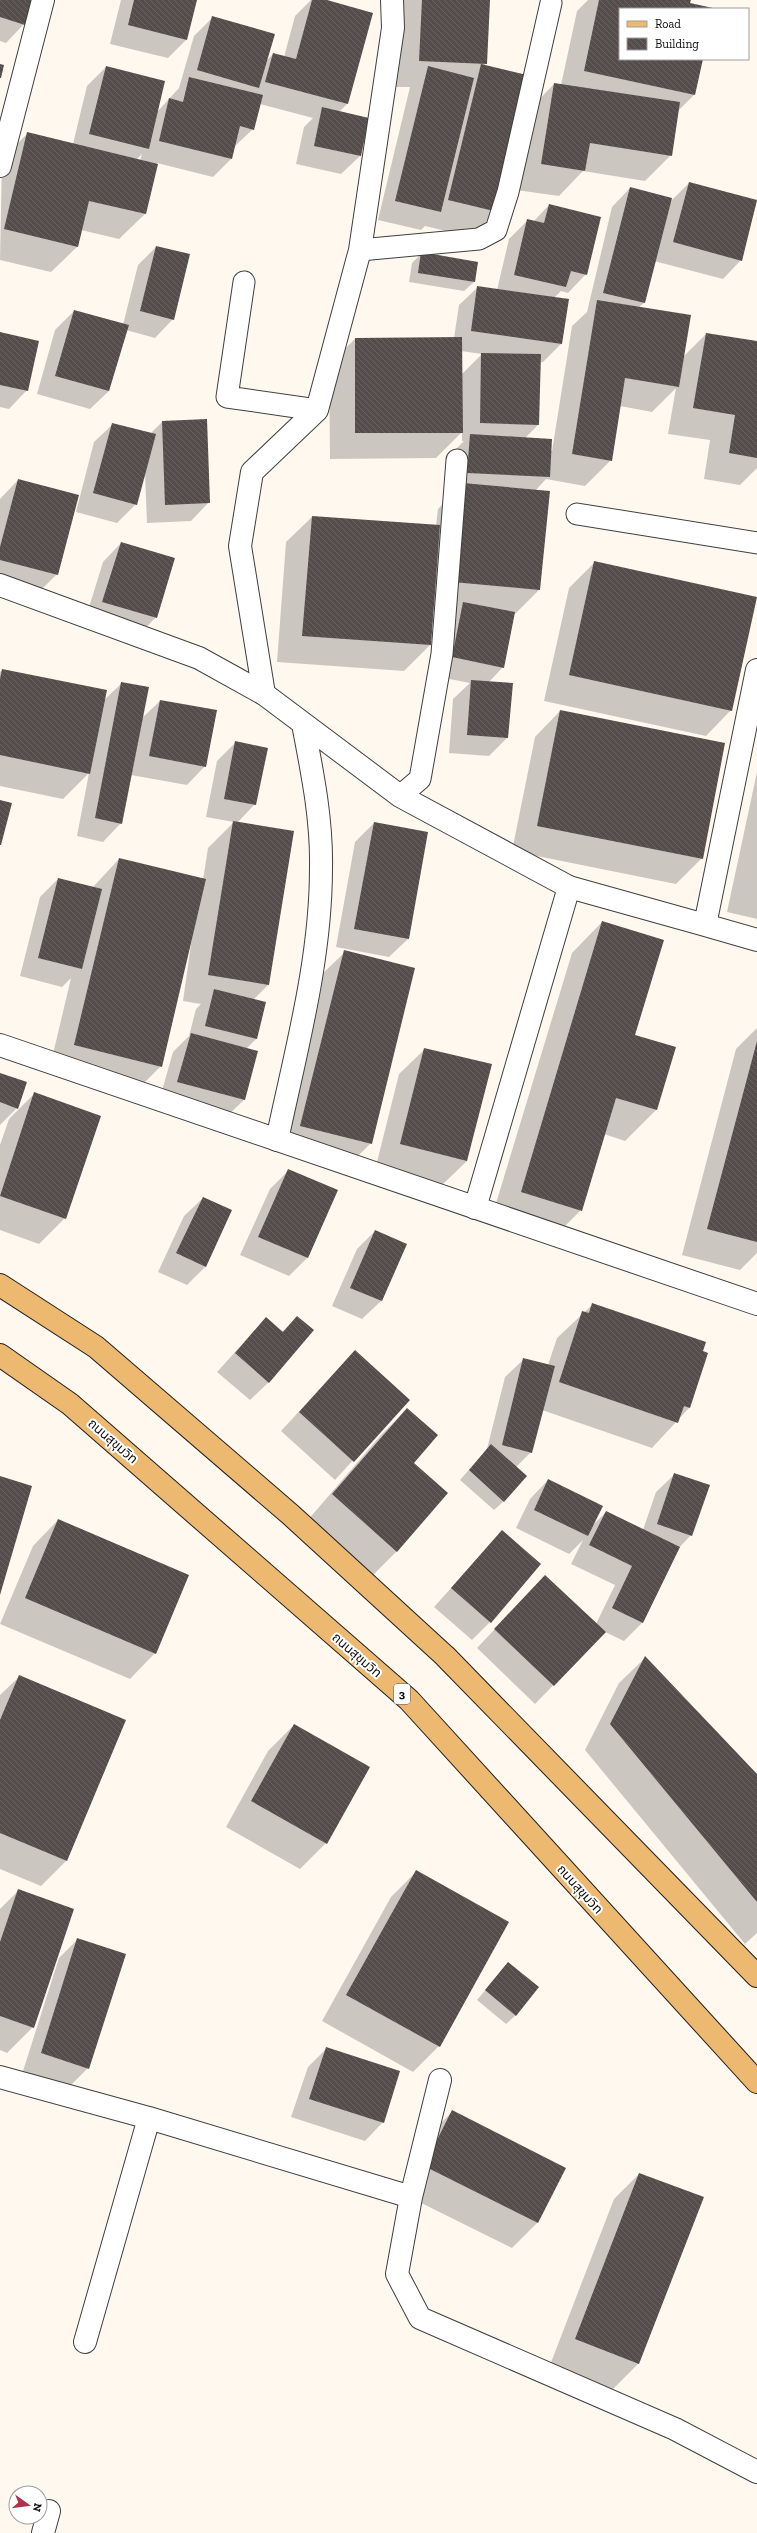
<svg xmlns="http://www.w3.org/2000/svg" width="757" height="2533" viewBox="0 0 757 2533" font-family="'Zilla Slab','Noto Sans Thai',serif">
	<defs>
		<pattern id="building-back-hatch" width="6" height="6" patternUnits="userSpaceOnUse"><rect width="6" height="6" fill="#554d4b"/><path d="M-1 5l2 2M0 0l6 6M5-1l2 2" fill="none" stroke="#686260"/></pattern>
	</defs>
	<rect width="100%" height="100%" fill="#fef8ef"/>
	<path fill="#0003" fill-rule="evenodd" d="M0,0H31L24,24L6,43L0,41Z
		M121,0H196L186,40L168,58L110,44Z
		M311,0H323L372,13L347,104L339,112L360,156L341,174L296,164L304,127L313,118L260,104L253,129L234,147L231,159L213,177L157,163L145,214L119,239L81,230L77,247L51,272L0,260L2,159L27,134L73,144L87,86L106,67L157,112L179,88L194,36L213,17L266,61L273,54L284,57L295,16ZM142,154L140,161L136,160Z
		M398,0H489L486,63L484,66L497,211L471,237L425,226L421,230L378,220L410,87H394Z
		M588,0H690L689,4L711,9H620V59H702L694,95L678,111L671,155L645,181L583,171L559,196L516,190L529,110L554,84L561,85L577,11Z
		M689,183L757,201L741,260L723,279L654,261L644,303L639,307L682,358L706,334L757,342V468L740,485L704,479L710,440L668,434L676,388L652,412L620,406L611,460L585,486L546,479L535,491L539,590L514,615L503,667L489,682L507,738L489,756L449,753L453,699L470,683L434,676L445,621L456,610L433,607L430,645L404,671L277,662L286,542L312,517L436,526L438,509L456,491L452,453L464,441H462V432L436,458L330,459L329,364L355,339L454,338L459,305L478,287L497,290L509,239L528,220L533,222L549,205L586,274L568,293L561,291L554,298L568,300L561,344L543,362H540L538,425L525,438L552,451L572,326L587,312L612,207L630,188L669,203ZM461,351L482,354L462,374Z
		M156,247L173,319L155,338L126,330L109,391L90,409L37,394L55,330L74,311L123,325L138,265Z
		M422,253L474,282L464,291L409,282L412,263Z
		M0,334L27,390L9,409L0,407Z
		M162,422L209,502L191,521L147,523L145,473L136,504L117,523L76,512L94,442L113,424L150,434Z
		M18,480L57,574L38,593L0,583V499Z
		M121,543L156,617L138,636L85,620L103,562Z
		M595,562L731,710L706,736L544,701L569,588Z
		M3,670L104,700L122,683L141,719L160,701L205,766L187,785L131,775L121,823L103,842L77,836L89,773L63,799L0,786V672Z
		M560,711L702,858L676,884L512,851L535,737Z
		M236,742L255,804L237,823L293,832L268,985L253,1000L257,1038L246,1049L257,1052L244,1100L225,1118L159,1101L173,1052L189,1036L196,1009L201,1004L183,1001L193,930L161,1066L135,1092L49,1071L71,978L62,987L20,976L40,897L58,879L93,887L119,859L203,880L208,848L234,822L206,817L217,761Z
		M757,772V919L727,912Z
		M374,823L408,939L389,957L336,947L355,842Z
		M602,922L634,1035L674,1048L656,1110L625,1141L604,1134L581,1210L550,1241L490,1223L572,953Z
		M345,952L371,1143L345,1169L275,1152L319,977Z
		M757,1028V1253L740,1270L682,1255L736,1049Z
		M425,1049L467,1161L441,1186L375,1170L399,1074Z
		M0,1074L17,1108L0,1125Z
		M34,1094L65,1218L39,1244L0,1230V1145L9,1119Z
		M289,1170L307,1258L289,1276L240,1255L270,1189Z
		M203,1198L231,1211L205,1267L187,1285L158,1272L184,1216Z
		M375,1231L405,1245L381,1301L362,1319L332,1306L357,1249Z
		M592,1305L707,1353L689,1408L652,1448L542,1410L531,1452L516,1467L504,1501L494,1510L460,1480L487,1449L505,1377L524,1359L548,1365L557,1338Z
		M297,1317L269,1382L250,1400L217,1372L266,1318L282,1332Z
		M355,1351L408,1400L335,1480L281,1431Z
		M407,1409L412,1463L397,1551L371,1577L307,1521L381,1435Z
		M675,1474L691,1535L678,1549L642,1623L624,1641L605,1632L535,1704L477,1648L527,1595L596,1624L615,1585L571,1564L583,1540L569,1554L516,1528L530,1499L548,1480L592,1526L606,1512L643,1530L656,1492Z
		M58,1520L155,1653L130,1679L0,1624L33,1546Z
		M502,1531L490,1622L472,1640L434,1607Z
		M645,1658L757,1776V1933L745,1944L585,1750L619,1683Z
		M20,1676L66,1861L41,1886L0,1869V1695Z
		M294,1725L369,1768L326,1843L300,1869L226,1827L268,1751Z
		M416,1872L439,2046L413,2072L322,2021L391,1897Z
		M18,1891L33,2027L7,2053L0,2050V1909Z
		M78,1939L88,2068L69,2087L23,2071L59,1958Z
		M508,1963L516,2015L506,2024L477,2000Z
		M326,2049L383,2122L365,2141L291,2117L308,2067Z
		M452,2112L565,2168L537,2223L512,2248L399,2192L427,2137Z
		M639,2174V2363L613,2389L550,2365L614,2199Z"/>
	<path fill="url(#building-back-hatch)" d="M0,0H32L25,25L0,17Z
		M134,0H197L187,40L128,25Z
		M312,0H327L373,13L348,104L265,82L273,53L296,59Z
		M422,0H490L487,64L419,61Z
		M599,0H691L690,3L713,8L620,9V59H703L695,95L584,71Z
		M212,16L275,34L259,88L197,70Z
		M0,64L4,65L1,78H0Z
		M481,64L531,76L498,212L448,200Z
		M106,66L165,81L149,149L89,134Z
		M428,66L474,78L441,212L395,201Z
		M189,77L263,95L254,130L240,126L232,159L159,141L169,98L183,102Z
		M554,83L680,102L672,156L590,143L585,171L541,164Z
		M322,107L369,118L361,156L314,146Z
		M27,132L158,164L146,214L89,201L78,247L4,229Z
		M689,182L757,200L742,261L673,242Z
		M630,187L672,198L645,303L603,293Z
		M549,204L601,217L587,275L571,271L566,287L514,275L527,219L544,223Z
		M156,246L190,254L174,320L140,311Z
		M421,252L478,262L475,282L418,273Z
		M477,286L569,299L562,344L471,331Z
		M597,300L691,315L679,387L625,378L612,461L572,454Z
		M74,310L129,325L109,391L55,376Z
		M0,332L39,341L28,391L0,385Z
		M706,333L757,341V458L729,453L735,415L693,408Z
		M462,337L463,433H355V338Z
		M481,353L541,354L539,425L480,423Z
		M207,419L210,503L165,505L162,421Z
		M112,423L156,434L137,505L93,493Z
		M470,434L552,439L550,477L467,473Z
		M18,479L79,495L58,575L0,560V547Z
		M463,483L550,491L540,590L453,582Z
		M312,516L440,525L431,645L302,636Z
		M121,542L175,558L157,618L102,602Z
		M594,561L757,597L732,711L569,675Z
		M463,602L515,612L504,668L452,657Z
		M2,669L107,690L90,774L0,755V679Z
		M471,680L513,683L508,738L467,735Z
		M121,682L149,687L122,824L95,818Z
		M160,700L217,710L206,767L149,756Z
		M560,710L725,743L703,859L537,826Z
		M235,741L268,748L256,805L224,799Z
		M0,800L12,803L1,845H0Z
		M233,821L294,831L269,985L208,975Z
		M374,822L428,832L409,939L354,929Z
		M119,858L206,879L162,1067L74,1045Z
		M58,878L102,889L82,969L38,958Z
		M602,921L664,940L635,1035L676,1047L657,1110L616,1098L582,1211L521,1192Z
		M344,950L415,968L372,1144L300,1126Z
		M214,989L266,1002L257,1039L205,1026Z
		M191,1033L258,1051L245,1100L177,1082Z
		M757,1041V1242L707,1229Z
		M424,1048L492,1064L467,1161L400,1144Z
		M0,1073L27,1082L18,1109L0,1102Z
		M34,1092L101,1116L66,1219L0,1196Z
		M288,1169L338,1190L308,1258L258,1237Z
		M203,1197L232,1210L206,1267L176,1253Z
		M375,1230L407,1244L382,1301L350,1288Z
		M592,1303L706,1342L703,1351L708,1353L690,1408L684,1406L678,1423L559,1382L582,1311L589,1313Z
		M297,1316L314,1330L269,1383L235,1353L266,1317L283,1332Z
		M355,1350L410,1400L354,1462L299,1412Z
		M523,1358L555,1366L532,1453L502,1445Z
		M407,1408L438,1435L414,1463L448,1493L397,1552L332,1494Z
		M491,1444L527,1476L504,1502L469,1470Z
		M674,1473L710,1485L692,1536L657,1524Z
		M0,1476L32,1486L0,1595Z
		M548,1479L603,1506L588,1536L534,1510Z
		M606,1511L680,1547L643,1623L612,1608L632,1566L589,1545Z
		M58,1519L189,1575L156,1654L25,1598Z
		M502,1530L541,1564L491,1623L451,1588Z
		M545,1575L606,1632L554,1686L494,1629Z
		M645,1656L757,1774V1902L610,1724Z
		M19,1675L126,1720L67,1861L0,1833V1720Z
		M294,1724L370,1767L327,1844L251,1801Z
		M416,1870L509,1922L440,2047L346,1995Z
		M18,1889L74,1909L34,2028L0,2016V1942Z
		M77,1938L126,1954L89,2069L41,2053Z
		M508,1962L539,1987L516,2016L485,1990Z
		M326,2047L400,2071L384,2123L309,2099Z
		M452,2110L566,2168L538,2223L424,2166Z
		M639,2173L704,2197L639,2364L575,2339Z"/>
	<g fill="none" stroke-linecap="round" stroke-linejoin="round">
		<defs>
			<path id="service" d="M360,250L479,239L496,230L508,192L551,3
				M244,282L227,397L317,410
				M577,514L757,543
				M400,796L420,779L442,654L457,460"/>
			<path id="minor" d="M0,166L43,0
				M264,694L240,546L252,472L317,410L360,250L393,28L392,0
				M569,887L705,925L757,670
				M705,925L757,940
				M0,1045L757,1304
				M0,2077L149,2118L411,2197L397,2274L420,2318L675,2429L757,2472
				M411,2197L440,2080
				M85,2342L149,2118
				M43,2533L49,2511"/>
			<path id="tertiary" d="M0,585L199,658L264,694L400,796L569,887L475,1208
				M277,1140C296,1050 321,960 321,868C322,819 312,771 303,724"/>
			<path id="primary" d="M0,1285L96,1347L291,1515L445,1656L757,1976
				M0,1355L70,1404L409,1700L757,2082"/>
		</defs>
		<use href="#service" stroke="#404040" stroke-width="23"/>
		<use href="#minor" stroke="#404040" stroke-width="24"/>
		<use href="#tertiary" stroke="#404040" stroke-width="24"/>
		<use href="#primary" stroke="#1e1e1e" stroke-width="24"/>
		<use href="#service" stroke="#fff" stroke-width="21"/>
		<use href="#minor" stroke="#fff" stroke-width="22"/>
		<use href="#tertiary" stroke="#fff" stroke-width="22"/>
		<use href="#primary" stroke="#edb970" stroke-width="22"/>
	</g>
	<g text-anchor="middle" dominant-baseline="central" stroke-width="4" stroke-linejoin="round" paint-order="stroke">
		<rect fill="#fff" stroke="#565656" stroke-width="1" x="394" y="1684" width="16" height="20" rx="3"/>
		<g font-size="12" font-weight="bold" fill="#0d0d0d">
			<text x="402" y="1694">3</text>
		</g>
		<g font-size="13" fill="#0d0d0d" stroke="#fff">
			<text transform="translate(113 1441) rotate(41)">ถนนสุขุมวิท</text>
			<text transform="translate(357 1655) rotate(41)">ถนนสุขุมวิท</text>
			<text transform="translate(580 1889) rotate(48)">ถนนสุขุมวิท</text>
		</g>
	</g>
	<rect x="619" y="8" width="130" height="52" fill="#ffffff" stroke="#9e9e9e"/>
	<rect x="627" y="21" width="20" height="6" fill="#edb970" stroke="#9e9e9e"/>
	<text x="655" y="28" font-size="12" fill="#0d0d0d">Road</text>
	<rect x="627" y="38" width="20" height="12" fill="url(#building-back-hatch)" stroke="#9e9e9e"/>
	<text x="655" y="48" font-size="12" fill="#0d0d0d">Building</text>
	<g transform="translate(28 2505) rotate(104)"><circle r="19" fill="#ffffff" stroke="#9e9e9e"/>
	<path d="M0-3L7 15L0 10L-7 15Z" fill="#b2314d"/>
	<text y="-6" font-size="11" font-weight="bold" text-anchor="middle" fill="#0d0d0d">N</text>
	</g>
</svg>
